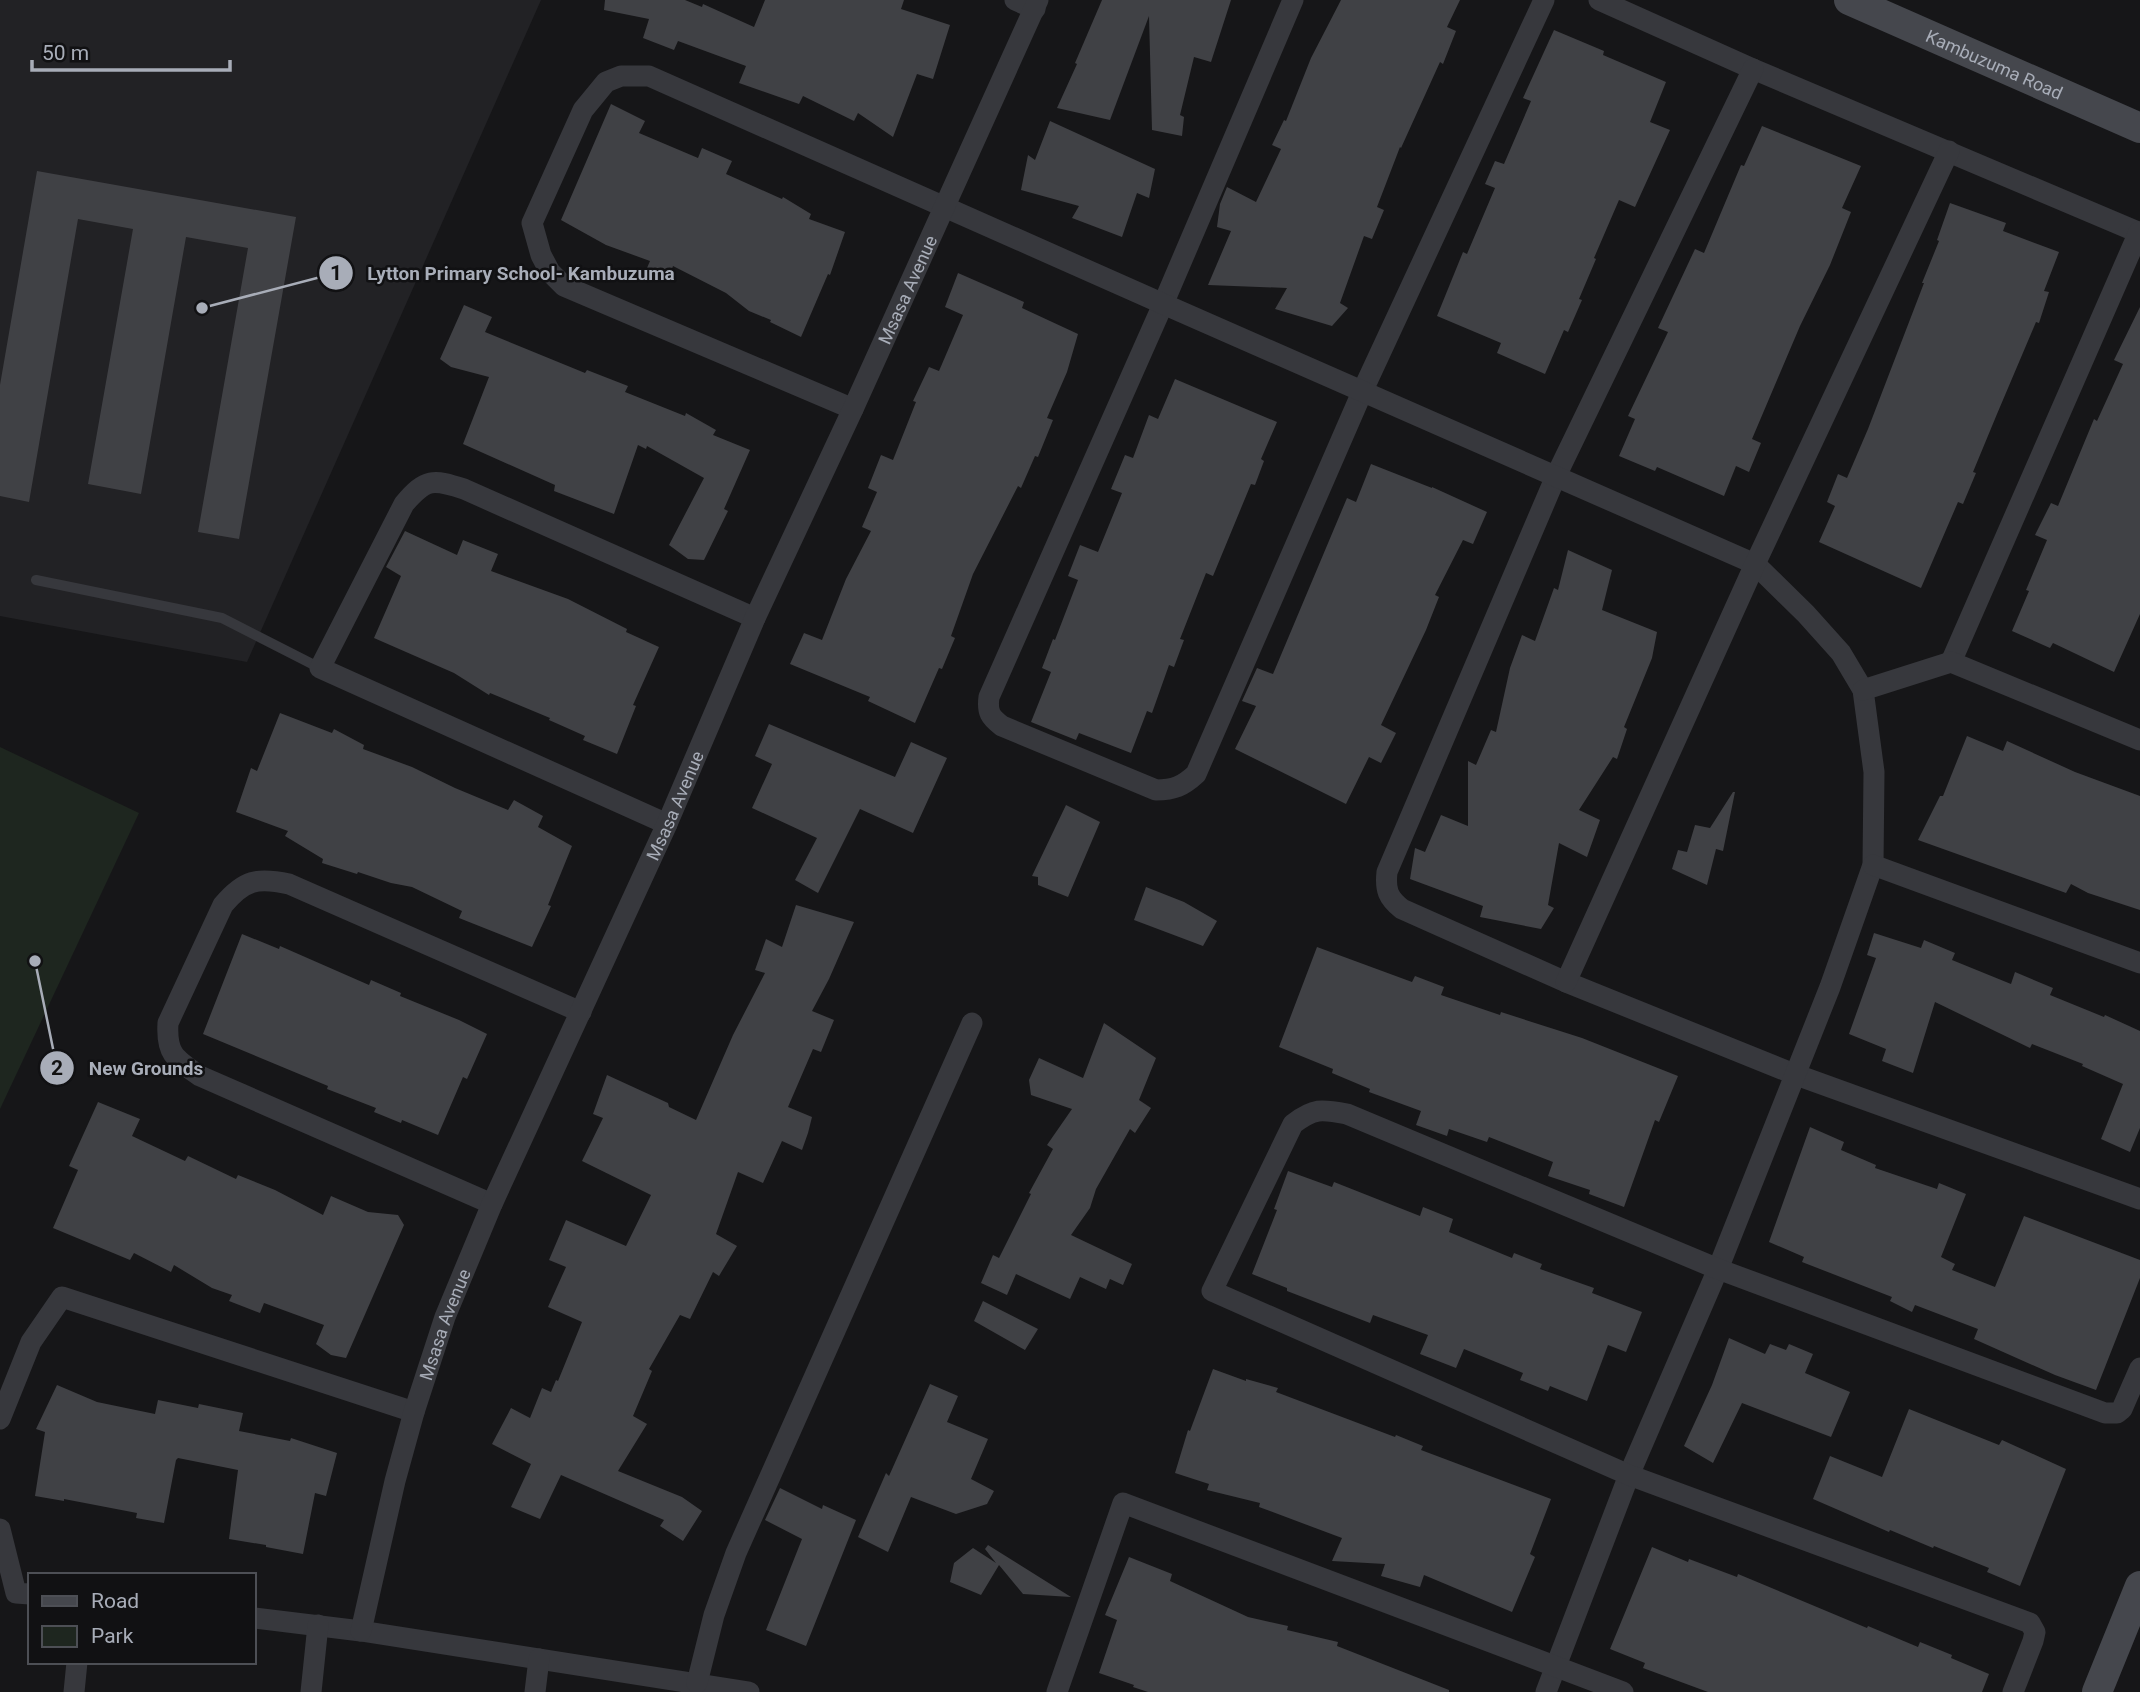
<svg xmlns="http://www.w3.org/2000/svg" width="2140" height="1692" viewBox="0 0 2140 1692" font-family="Roboto,sans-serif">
	<rect width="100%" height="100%" fill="#161618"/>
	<path fill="#222225" d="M0,0H541L247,662L0,616Z"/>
	<path fill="#1e261f" d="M0,747L139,813L0,1109Z"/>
	<path fill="#404145" d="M605,0H685L702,7L703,4L754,27L765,0H904L901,9L950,25L933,79L917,74L893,137L858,113L854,121L803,96L799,104L739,83L746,66L678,41L674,50L643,38L649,19L604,10Z
		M1102,0H1231L1211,62L1194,57L1180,115L1184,117L1182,136L1152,130L1149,16L1110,120L1057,108L1077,64L1075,63Z
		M1341,0H1460L1447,27L1456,31L1443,64L1440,62L1401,148L1400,147L1377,207L1384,210L1372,239L1364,236L1340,303L1348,308L1332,326L1275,309L1287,288L1208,285L1231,231L1217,227L1220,204L1227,187L1256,202L1281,149L1272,145L1284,120L1286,121L1311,58Z
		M1554,30L1604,51L1603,55L1666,82L1650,122L1670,130L1635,207L1619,200L1594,258L1596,259L1579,299L1582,300L1568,332L1564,330L1545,374L1497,353L1501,343L1437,316L1463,252L1467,254L1495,188L1485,184L1495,161L1504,164L1531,101L1523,98Z
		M611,104L645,121L639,133L698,158L702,148L732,161L726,174L782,199L783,197L811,214L809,219L845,232L830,275L828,274L801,337L770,322L771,320L749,311L726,293L673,266L669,277L647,268L650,261L606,245L561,220Z
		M1050,121L1155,169L1149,198L1137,193L1122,237L1072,218L1079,206L1021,190L1028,155L1035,160Z
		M1762,126L1861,166L1842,208L1851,212L1830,265L1800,326L1752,439L1761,443L1749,472L1736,466L1724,496L1657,467L1655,471L1619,456L1635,419L1628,416L1668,332L1658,328L1695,249L1704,253L1741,165L1744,166Z
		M37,171L296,217L239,539L198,532L248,248L186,237L141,494L88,484L133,229L78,219L29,502L0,496V385Z
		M1950,203L2006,223L2003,231L2059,252L2044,291L2049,292L2039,323L2036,322L1997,414L1973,472L1976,473L1963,504L1958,502L1921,588L1819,542L1835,506L1827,502L1838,474L1847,478L1868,429L1924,283H1922L1939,241L1937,240Z
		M958,273L1024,302L1022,308L1078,334L1067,372L1047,418L1053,420L1038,457L1035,456L1021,488L1018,486L973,574L951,636L955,638L942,669L939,668L915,723L868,701L870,697L790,664L804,633L822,640L846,579L871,531L862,527L877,492L868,488L881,455L893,460L916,402L913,401L929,367L939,371L963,315L945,307Z
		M464,305L492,317L485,332L585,373L587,370L628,386L625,392L685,416L686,413L716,430L713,435L750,450L724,509L728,511L704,560L688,559L669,545L704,478L647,446L646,449L638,445L614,514L554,491L555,485L463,444L489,377L451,367L440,359Z
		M2140,307V614L2114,672L2053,643L2050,648L2012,631L2029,591L2026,590L2047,540L2035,535L2051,503L2058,506L2094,419L2097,421L2123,364L2114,360Z
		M1175,379L1277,422L1261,459L1264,461L1255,485L1251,484L1213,576L1206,573L1180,639L1184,640L1174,667L1169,665L1152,713L1147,711L1131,753L1079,733L1076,740L1031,722L1051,672L1042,668L1053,639L1055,640L1078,580L1068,576L1080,545L1098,552L1122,493L1111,489L1125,455L1133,458L1149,415L1158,419Z
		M1371,464L1432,488V487L1487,512L1473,544L1463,540L1435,595L1439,597L1426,630L1381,725L1396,733L1381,763L1369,757L1346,804L1235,749L1256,706L1242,701L1257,668L1273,674L1347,498L1356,502Z
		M405,531L457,555L463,540L498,554L491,571L568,599L627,629L626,632L659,647L633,705L636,706L617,754L583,740L585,736L549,720L550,718L490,693L489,695L454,673L374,638L401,576L386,567Z
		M1568,550L1612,570L1602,610L1657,632L1652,658L1624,727L1627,729L1617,759L1613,757L1579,810L1600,820L1587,857L1559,843L1548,905L1554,908L1541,929L1480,917L1483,906L1410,879L1415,848L1425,852L1441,815L1468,826V761L1476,765L1491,730L1496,732L1510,668L1522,635L1535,641L1554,588L1558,590Z
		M280,713L332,733L334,729L364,745L363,749L412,767L455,788L508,810L514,800L543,816L538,827L572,846L548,905L551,906L532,947L459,918L462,911L412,887L391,883L358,872L357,874L322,863L323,859L285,836L288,831L236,812L251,768L257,771Z
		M769,724L895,777L911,742L947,758L913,833L860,809L818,893L795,880L817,838L752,808L772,764L755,756Z
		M1967,736L2003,751L2007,741L2075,772L2140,796V910L2088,893L2071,884L2066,893L1918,840L1940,796H1943Z
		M1733,792H1735L1723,851L1716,849L1707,885L1672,869L1678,850L1687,852L1695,825L1710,828Z
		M1066,805L1100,822L1068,897L1038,885V877L1032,876Z
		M1146,887L1184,902L1217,921L1203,946L1134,920Z
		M796,905L854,922L829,979L812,1011L834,1020L821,1052L813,1049L788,1107L812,1117L808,1133L802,1150L782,1141L763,1183L738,1172L716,1234L737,1246L719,1276L713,1272L690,1319L680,1315L649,1369L652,1371L633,1416L647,1424L618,1471L682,1497L702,1511L683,1541L660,1526L664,1520L561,1475L540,1519L511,1507L531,1464L492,1444L511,1408L530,1418L542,1388L551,1392L556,1380L558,1381L582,1322L548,1307L566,1267L549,1260L566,1220L626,1246L651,1195L582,1161L603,1118L593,1114L607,1075L668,1103L669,1107L696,1120L733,1035L765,973L755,970L766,939L782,947Z
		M1874,933L1921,948L1924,940L1955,953L1952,960L2011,984L2015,972L2053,988L2050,995L2104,1017L2105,1015L2140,1031V1128L2130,1152L2101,1139L2123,1084L2082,1066L2083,1064L2032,1044L2030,1048L1935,1002L1913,1073L1882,1061L1886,1049L1849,1034L1876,958L1867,955Z
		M242,934L279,949L280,946L369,985L371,980L401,993L400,996L459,1020L487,1034L467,1079L463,1077L438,1135L402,1120L401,1123L374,1112L376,1108L327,1089L328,1086L203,1034Z
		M1317,947L1412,982L1415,976L1444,987L1441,995L1500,1015L1501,1012L1582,1038L1678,1076L1659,1122L1655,1120L1624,1207L1589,1194L1590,1190L1548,1176L1553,1162L1489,1137L1487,1142L1449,1129L1447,1136L1416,1125L1421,1111L1369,1092L1370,1089L1332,1073L1333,1069L1279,1047Z
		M1104,1023L1156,1058L1139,1100L1151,1108L1135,1133L1130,1129L1096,1189L1090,1208L1071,1235L1132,1264L1123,1285L1110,1279L1106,1289L1080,1277L1070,1299L1016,1274L1007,1295L981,1283L993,1255L999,1258L1031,1194L1029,1193L1053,1149L1047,1145L1072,1109L1031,1095L1029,1080L1039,1058L1083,1078Z
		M98,1102L140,1119L132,1136L185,1161L188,1156L236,1179L238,1175L275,1190L323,1215L331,1196L368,1212L398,1215L404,1225L346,1358L331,1355L316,1344L324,1325L264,1303L260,1313L229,1301L232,1295L212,1288L174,1265L171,1272L134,1253L130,1260L53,1228L78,1170L69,1166Z
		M1810,1127L1844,1142L1841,1150L1876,1165L1875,1168L1937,1189L1939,1183L1966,1194L1941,1257L1955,1264L1952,1270L1995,1287L2024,1216L2140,1260V1278L2096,1390L2055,1375L1974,1339L1978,1329L1915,1305L1912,1312L1890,1301L1892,1297L1802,1262L1804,1257L1769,1242Z
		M1288,1171L1332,1187L1334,1182L1420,1216L1423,1207L1453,1219L1449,1232L1512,1258L1514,1253L1542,1264L1540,1269L1594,1288L1592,1293L1642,1312L1626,1352L1608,1345L1587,1401L1550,1386L1548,1391L1520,1380L1523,1373L1464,1349L1456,1368L1420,1354L1428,1335L1373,1315L1370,1323L1287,1291V1288L1252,1274L1277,1210L1274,1209Z
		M983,1301L1038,1329L1025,1350L974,1321Z
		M1729,1338L1765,1354L1770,1344L1786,1350L1789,1344L1813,1354L1805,1373L1850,1392L1831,1437L1742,1403L1713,1463L1684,1446L1712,1385Z
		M1213,1369L1246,1381V1379L1278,1388L1276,1392L1395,1437L1396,1435L1423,1446L1421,1450L1551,1499L1530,1554L1535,1557L1512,1612L1424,1575L1420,1587L1381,1576L1385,1564L1332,1561L1342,1538L1259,1507L1260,1503L1207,1490L1209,1484L1175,1473L1188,1430L1190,1431Z
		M930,1384L958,1396L947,1422L988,1439L971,1479L994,1491L987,1504L956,1514L911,1497L888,1552L858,1537L886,1473L889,1476Z
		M57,1385L97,1402L155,1414L158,1400L198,1408L199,1404L243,1413L239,1431L290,1441L291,1438L337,1453L326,1496L315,1493L303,1554L266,1547V1545L229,1539L238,1470L178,1458L176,1460L164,1523L136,1518L137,1513L64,1499V1501L35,1496L45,1432L36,1429Z
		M1909,1409L1999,1445L2002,1440L2066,1469L2020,1586L1987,1572L1989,1568L1934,1546L1933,1548L1890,1530L1889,1532L1813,1499L1830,1456L1882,1477Z
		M780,1488L822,1509L823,1505L856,1520L806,1646L766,1630L802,1539L765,1520Z
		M988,1545L1071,1597L1023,1594L999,1565L981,1595L950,1582L954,1563L973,1548L996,1563L985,1549Z
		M1652,1547L1688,1562L1689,1559L1737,1577L1738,1574L1867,1628L1868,1626L1918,1647L1920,1642L1952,1655L1951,1658L1989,1674L1982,1692H1708L1643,1668L1645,1663L1610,1649Z
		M1129,1557L1172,1574L1170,1581L1248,1617L1288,1626L1287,1630L1338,1642L1337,1646L1449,1690V1692H1148L1133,1687L1134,1685L1099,1673L1117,1620L1105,1615Z"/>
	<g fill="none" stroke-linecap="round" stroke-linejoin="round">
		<path stroke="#37383d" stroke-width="10" d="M36,580L222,618L320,668"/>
		<g stroke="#37383d" stroke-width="21">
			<path d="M1015,0L1035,9"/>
			<path d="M1293,0L1164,302L989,697C987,712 990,717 1002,726L1156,790C1174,790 1183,786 1196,774L1363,390L1544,0"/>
			<path d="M1599,0L1753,69L2140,233"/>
			<path d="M1753,69L1556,476L1387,872C1385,890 1388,898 1402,909L1566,982L1794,1074L2140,1199"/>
			<path d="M853,409L564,286L550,272L541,255L532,223L583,110L606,82L621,76H649C1017,241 1386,401 1755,564L1806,614L1841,653L1863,690L1874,772L1873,865L1830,987L1718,1269L1629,1475L1546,1692"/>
			<path d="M1951,662L2139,232"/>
			<path d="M1863,690L1951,662L2140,740"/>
			<path d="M667,824L320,668L404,504C426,478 433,479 464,489L755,618"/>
			<path d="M1873,865L2140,963"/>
			<path d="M1566,982L1755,564L1949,151"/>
			<path d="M492,1204L200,1076C175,1059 166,1054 168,1023L223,905C244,880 257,877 289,884L581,1012"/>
			<path d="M0,1419L31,1342L62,1297L414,1412"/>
			<path d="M0,1529L16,1593L30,1594"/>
			<path d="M254,1618L361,1631L749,1692"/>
			<path id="s1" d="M361,1631L395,1481L414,1412L445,1317L492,1204L667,824L755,618L853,409L1038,0"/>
			<path d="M697,1683L714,1615L736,1553L972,1023"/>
			<path d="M74,1692L77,1662"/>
			<path d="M311,1692L318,1625"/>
			<path d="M535,1692L539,1659"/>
			<path d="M1057,1692L1123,1503L1623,1692"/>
			<path d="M2013,1692L2033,1641L2035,1632L2030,1623L1629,1475L1212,1291L1293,1124C1314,1108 1321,1109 1347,1114L1718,1269L2105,1413H2117L2122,1409L2140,1368"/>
		</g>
		<g stroke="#45474d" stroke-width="30">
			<path id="s2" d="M1849,0L2140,128"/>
			<path d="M2097,1692L2140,1586"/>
		</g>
	</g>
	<g text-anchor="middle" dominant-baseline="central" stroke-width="5" stroke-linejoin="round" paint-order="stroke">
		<g font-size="18" fill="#a8adb8" stroke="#111113">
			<text stroke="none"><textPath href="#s2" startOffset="159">Kambuzuma Road</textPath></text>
			<text stroke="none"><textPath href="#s1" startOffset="1452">Msasa Avenue</textPath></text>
			<text stroke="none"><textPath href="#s1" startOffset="886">Msasa Avenue</textPath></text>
			<text stroke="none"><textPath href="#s1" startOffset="318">Msasa Avenue</textPath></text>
		</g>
	</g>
	<path fill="none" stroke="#a8adb8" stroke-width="2.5" d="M202 308L336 273M35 961L57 1068"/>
	<g fill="#a8adb8" stroke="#111113" stroke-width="2.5">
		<circle cx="202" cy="308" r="7"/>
		<circle cx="35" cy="961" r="7"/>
		<circle cx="336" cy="273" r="18"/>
		<circle cx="57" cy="1068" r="18"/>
	</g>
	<g font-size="21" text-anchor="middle" font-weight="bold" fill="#111">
		<text x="336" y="280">1</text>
		<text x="57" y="1075">2</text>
	</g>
	<g font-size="19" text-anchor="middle" font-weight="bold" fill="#a8adb8" stroke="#111113" stroke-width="5" stroke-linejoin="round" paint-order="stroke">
		<text x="521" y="280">Lytton Primary School- Kambuzuma</text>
		<text x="146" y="1075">New Grounds</text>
	</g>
	<rect x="28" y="1573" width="228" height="91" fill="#111113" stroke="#4d4f55" stroke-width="2"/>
	<rect x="42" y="1596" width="35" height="10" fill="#45474d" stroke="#4d4f55" stroke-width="2"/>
	<text x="91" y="1608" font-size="21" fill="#a8adb8">Road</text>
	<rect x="42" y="1626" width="35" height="21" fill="#1e261f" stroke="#4d4f55" stroke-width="2"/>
	<text x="91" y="1643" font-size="21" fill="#a8adb8">Park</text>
	<path d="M32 60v10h198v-10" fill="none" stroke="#a8adb8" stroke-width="3.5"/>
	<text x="42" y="60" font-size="21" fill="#a8adb8" stroke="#111113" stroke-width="5" paint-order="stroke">50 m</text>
</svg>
